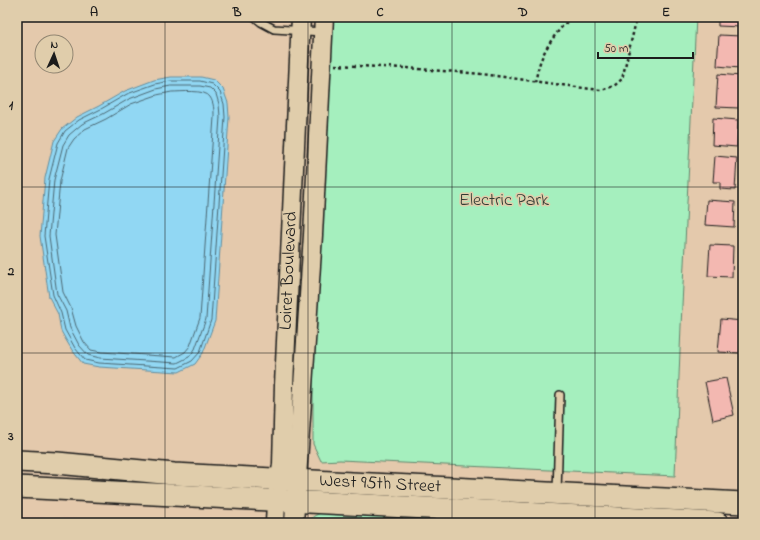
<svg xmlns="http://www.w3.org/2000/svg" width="760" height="540" viewBox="0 0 760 540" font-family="'Indie Flower',sans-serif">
	<rect width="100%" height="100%" fill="#e4c9ac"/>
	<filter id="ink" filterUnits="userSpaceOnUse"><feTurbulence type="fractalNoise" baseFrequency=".025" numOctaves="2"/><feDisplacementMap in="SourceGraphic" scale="8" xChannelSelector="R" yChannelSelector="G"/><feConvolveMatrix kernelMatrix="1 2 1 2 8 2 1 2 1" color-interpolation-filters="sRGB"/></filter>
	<g filter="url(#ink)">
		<path fill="#e4c1ab" d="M17,516L186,523H17Z"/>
		<path fill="#a5efbe" stroke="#60866d" d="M328,17H696L681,326L675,476L340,460L321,461L313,444V332Z
			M326,511L408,516L451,523H306C312,516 318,514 326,511Z"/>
		<path fill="#91d7f3" stroke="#628c9d" d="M171,77H201L214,80L223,89L228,103L229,117L215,321L203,353L195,364L179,372L99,367L83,364L72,350L66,340L61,331L58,314L49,297L40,236L45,178L54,141L62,129L77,117L99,106L125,91L154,80Z"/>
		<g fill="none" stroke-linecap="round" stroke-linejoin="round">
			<path stroke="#4b6772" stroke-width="1" d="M171,81H200L212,84L220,92L224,104L225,117L211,320L200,352L192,361L178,368L99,363L85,360L75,348L65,330L61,313L53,295L44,236L49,179L58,143L65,131L79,120L101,109L127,94L155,84Z
				M171,86H200L210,88L216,94L219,104L220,117L206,319L195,349L189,357L177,363L100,358L88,355L79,345L70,328L66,311L57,294L49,236L54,180L63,145L69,135L82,124L103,114L129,99L156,89Z
				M172,92C181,92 205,89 210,97C214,103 214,110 214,117L200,318L190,346L185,352L176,357L101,352L91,350L84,342L76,326L71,308L63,292L55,235L60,181L68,148L74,139L85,129L106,119L131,104L157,95Z"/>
		</g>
		<path fill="#f3b8b1" stroke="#1c1c1c" d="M718,17H741V27L718,26Z
			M719,35L741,36L740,68L717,66Z
			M718,74L741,76L739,108L716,107Z
			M713,118L738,120L737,147L712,145Z
			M715,156L737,158L735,190L720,189V182H713Z
			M707,200L735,202L734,227L705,225Z
			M710,245L733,246L732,277L708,276Z
			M721,319L743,321L740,353L718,352Z
			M726,378L734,415L713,420L705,382Z
			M742,427H743V454H741Z"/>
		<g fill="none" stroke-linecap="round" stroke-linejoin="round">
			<defs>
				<path id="service" d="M255,17L261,22L274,29L323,32
					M557,492L560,395"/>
				<g id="tertiary">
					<path id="s1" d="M275,523L276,501L282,465L284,385L301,17"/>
					<path d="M294,523L313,235L324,17"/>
				</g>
				<g id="secondary">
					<path id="s2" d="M17,461L57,463L174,474L743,503"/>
					<path d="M17,487L718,523"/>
				</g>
			</defs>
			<use href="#service" stroke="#1c1c1c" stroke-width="10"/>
			<use href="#tertiary" stroke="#1c1c1c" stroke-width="21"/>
			<use href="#secondary" stroke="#1c1c1c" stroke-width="24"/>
			<path stroke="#1c1c1c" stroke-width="2.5" stroke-dasharray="3 3" stroke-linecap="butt" d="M335,65L406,68L482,74L591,89L601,90L614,86L622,79L637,17
				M535,82C537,75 538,67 541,60C546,46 561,25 573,17"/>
			<use href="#service" stroke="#e0cdab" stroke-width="7"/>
			<use href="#tertiary" stroke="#e0cdab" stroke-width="18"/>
			<use href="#secondary" stroke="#e0cdab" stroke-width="21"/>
		</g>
	</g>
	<path fill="none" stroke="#1c1c1c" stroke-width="1" stroke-opacity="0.55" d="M165,17V523M308,17V523M452,17V523M595,17V523M17,187H743M17,353H743"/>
	<g text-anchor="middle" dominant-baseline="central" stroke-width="3" stroke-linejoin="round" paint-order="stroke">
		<g font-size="18" fill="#313c34" stroke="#e0cdab">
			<text x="504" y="201">Electric Park</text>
		</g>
		<g font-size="18" fill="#1c1c1c" stroke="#e0cdab">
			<text stroke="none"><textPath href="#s1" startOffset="253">Loiret Boulevard</textPath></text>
			<text stroke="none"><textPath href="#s2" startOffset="364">West 95th Street</textPath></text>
		</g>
	</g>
	<rect width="760" height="540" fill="none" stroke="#e0cdab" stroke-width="44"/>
	<g transform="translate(54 54) rotate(3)"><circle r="19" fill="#e0cdab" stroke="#928672"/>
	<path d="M0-3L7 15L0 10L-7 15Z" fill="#1c1c1c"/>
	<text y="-6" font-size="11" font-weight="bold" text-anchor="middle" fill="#1c1c1c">N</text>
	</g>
	<path d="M598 52v6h95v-6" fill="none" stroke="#1c1c1c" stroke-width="2"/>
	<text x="604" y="52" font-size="12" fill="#1c1c1c" stroke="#e0cdab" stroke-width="3" paint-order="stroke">50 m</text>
	<rect x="22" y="22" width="716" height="496" fill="none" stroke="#1c1c1c" stroke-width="1.5"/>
	<g font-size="13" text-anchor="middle" font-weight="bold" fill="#1c1c1c">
		<text x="94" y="16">A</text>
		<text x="237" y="16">B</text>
		<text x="380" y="16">C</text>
		<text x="523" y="16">D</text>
		<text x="666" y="16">E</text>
		<text x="11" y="109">1</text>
		<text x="11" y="275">2</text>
		<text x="11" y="440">3</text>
	</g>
</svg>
